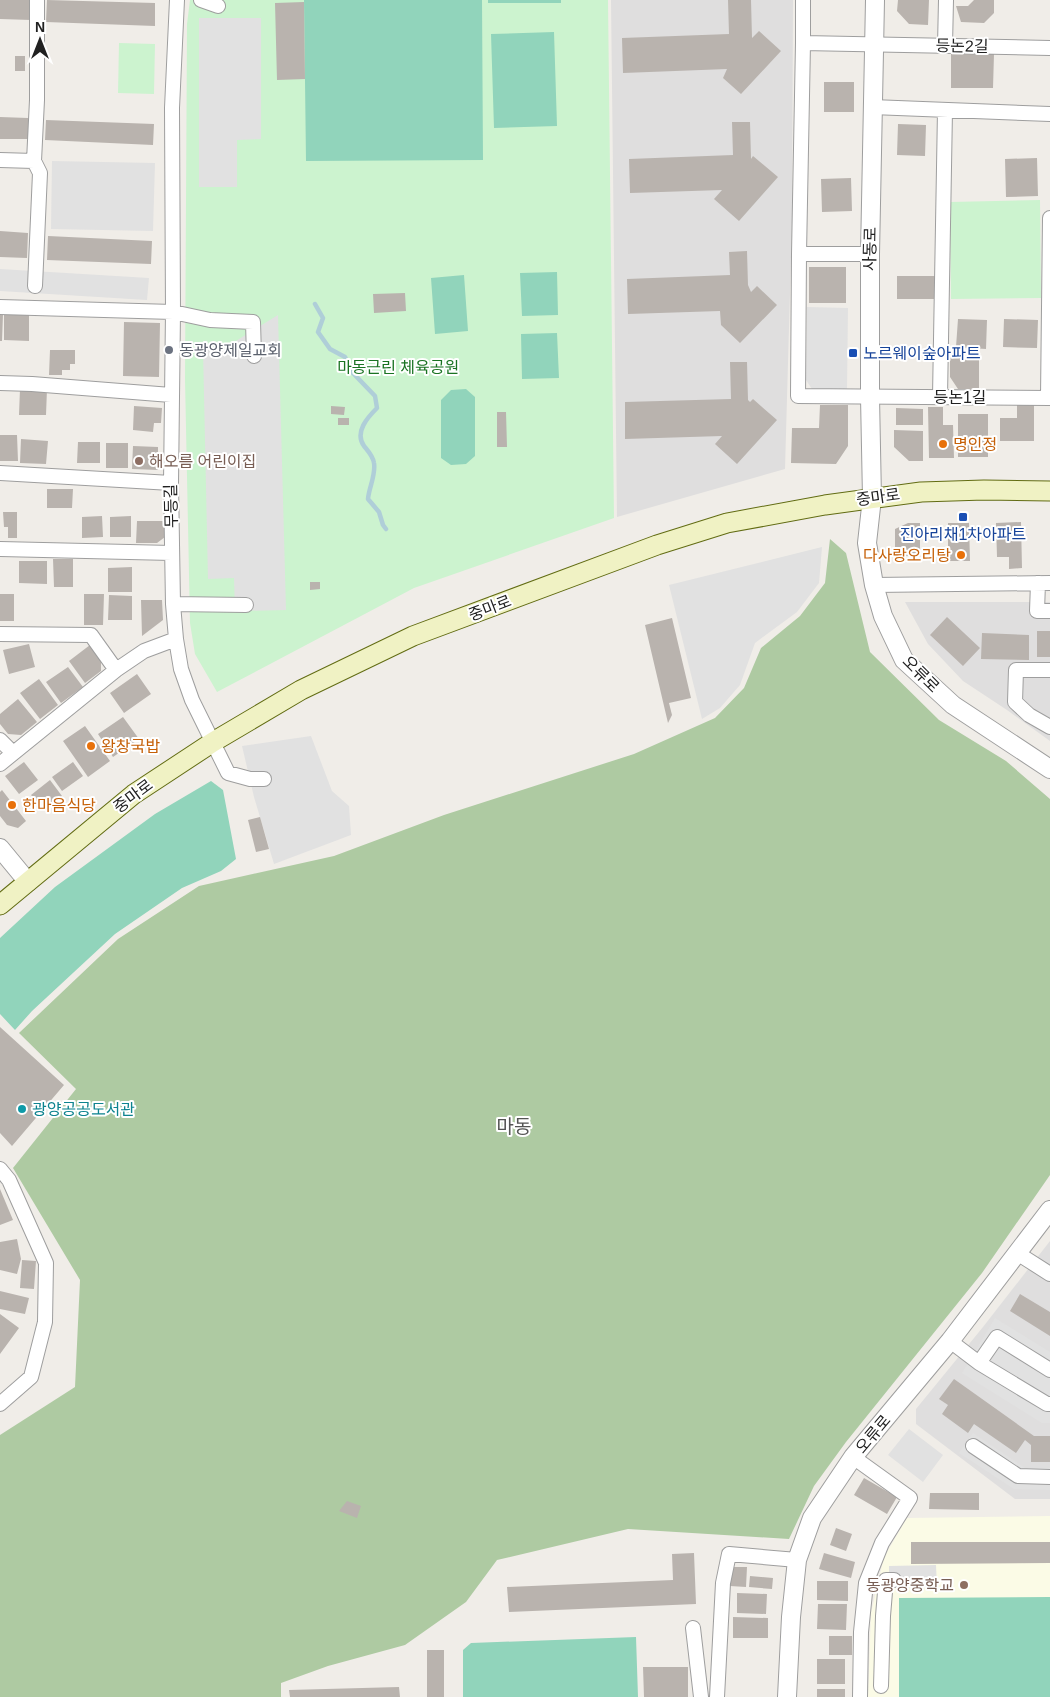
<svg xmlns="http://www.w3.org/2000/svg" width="1050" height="1697" viewBox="0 0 1050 1697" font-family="Helvetica,'Noto Sans KR',sans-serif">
	<rect width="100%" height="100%" fill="#f0ede8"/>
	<path fill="#dfdede" d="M611,0H793L792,222L785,469L617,517Z
		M905,602H1050V741L1007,710L963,681L928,644Z
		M1050,1241V1499H1015L916,1424V1409L983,1327Z"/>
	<path fill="#fbfbe6" d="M1050,1516V1697H868L871,1613L884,1557L907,1518Z"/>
	<path fill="#aecaa2" d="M830,539L846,553L870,652L939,720L1006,761L1050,799V1175L982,1273L846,1442L814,1486L789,1539L628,1529L497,1560L466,1602L405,1645L328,1666L281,1683V1697H0V1435L75,1387L80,1280L13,1168L76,1089L19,1033L118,939L199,886L334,856L444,815L634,754L715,718L744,688L761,648L800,616L825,583Z"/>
	<path fill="#ccf3cf" d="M190,0H608L614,518L414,588L217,692L195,654L190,623L185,379L187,24Z
		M119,43L155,44L154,94L118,93Z
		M1040,200L1041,298L951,299L950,202Z"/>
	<path fill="#91d4bb" d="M304,0H482L483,160L306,161Z
		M488,0H561V3H488Z
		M554,32L557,126L494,128L491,34Z
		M557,272L558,315L522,316L520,273Z
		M464,275L468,331L435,334L431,278Z
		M557,333L559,378L522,379L521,334Z
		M466,389L475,397V456L466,464L451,465L441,458V400L451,390Z
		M211,781L223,790L236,859L221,871L182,888L115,934L32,1011L15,1030L0,1014V938L55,887L155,814Z
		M1050,1597V1697H899V1598Z
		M636,1637L638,1697H463V1650L471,1643Z"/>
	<path fill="#e1e1e1" d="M199,18H261V139L237,140V187H199Z
		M52,161L155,163L153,231L51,229Z
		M0,269L149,278L147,300L0,291Z
		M807,307L848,308L847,389H812L806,380Z
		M278,315L286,610L235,611L234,578L208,579L203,349H223Z
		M822,547L819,583L797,612L755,643L740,685L720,708L702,719L669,585Z
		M311,736L332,791L349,806L351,835L274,864L254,797L242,746Z
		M995,1318L1050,1352V1423H1042L962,1373Z
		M909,1429L943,1455L923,1482L888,1455Z
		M973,1433L1025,1468H1050V1490L1014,1489L959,1453Z
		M936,1565L937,1587L889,1588V1566Z"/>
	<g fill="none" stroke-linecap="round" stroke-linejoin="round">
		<path stroke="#afced8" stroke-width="4.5" d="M315,304L323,318L318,332L330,349L345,357L352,372L375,396L377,408C368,417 354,432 364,446C368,451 373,456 374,463C376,475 369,487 368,499L379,512L383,525L386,529"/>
	</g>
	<path fill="#b9b3ae" d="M0,0H32L31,20L0,19Z
		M47,0L155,3V26L46,22Z
		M728,0H751L752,38L759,31L781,51L741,94L723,78L727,69L623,73L622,38L729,34Z
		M898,0H929L928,25L909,24L897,11Z
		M974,0H994V13L984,23L961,22L956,6H968Z
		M304,2L305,79L277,80L275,3Z
		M951,53L994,54L993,88H951Z
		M15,56H25V71H15Z
		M824,82H854V112H824Z
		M0,117L28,118V139H0Z
		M46,120L154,124L153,145L45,140Z
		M732,122H750L751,159L753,156L778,177L739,221L714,199L722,190L630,193L629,159L733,155Z
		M898,124L926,125L925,156L897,155Z
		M1037,158L1038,196L1006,197L1005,159Z
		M851,178L852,211L822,212L821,179Z
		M0,231L28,233L27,258L0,257Z
		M48,236L152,241L151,264L47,260Z
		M747,251L748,285L751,292L757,286L777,305L740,343L721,325L720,311L628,314L627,279L730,275L729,252Z
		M809,267H846V303H809Z
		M897,276H936V299H897Z
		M405,293L406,311L374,313L373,294Z
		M0,314H3L2,341H0Z
		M4,314H29V341L4,340Z
		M958,319L987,320L986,349L956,347Z
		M1004,319L1038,320L1037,348L1003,347Z
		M124,322L160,323L159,377L123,376Z
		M50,350H75V364H70V370H62V375H49Z
		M950,356H979V389H958L950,377Z
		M730,362H747L748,400L750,402L753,399L777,420L737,464L715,444L722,436L625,439V402L731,399Z
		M20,389H47L46,415H19Z
		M820,405H848V446L836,464L791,463L792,428H819Z
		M1017,405H1034V441H1000V418H1017Z
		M134,406L162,408L161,423H154L153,432L133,430Z
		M331,406L345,407L344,415L331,414Z
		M928,407H943V425H953L954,458H929Z
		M896,408L923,409V425H896Z
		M497,412H506L507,447H497Z
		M958,414H988V457H958Z
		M338,418H349V425H338Z
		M894,430L923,431V461H909L894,447Z
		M0,435H17L18,461H0Z
		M21,439L48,441L46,464L20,463Z
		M78,442H100V463H77Z
		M106,443H128V468H106Z
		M133,446L158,447V470L132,469Z
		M47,489H73L72,508H47Z
		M3,512H17V538H8V527H4Z
		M102,516L103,537L82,538V517Z
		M131,516V537H110V517Z
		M137,521H165V537L157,543H136Z
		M1021,522L1022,568L1009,569V557H997L996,523Z
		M908,523H920V556H895V529Z
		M948,523H969L970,561H948Z
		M53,559H73V587H54Z
		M19,561H47V584L19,583Z
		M132,567V592H108V568Z
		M310,582H320V589L310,590Z
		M0,594H14V621H0Z
		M84,594H104L103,625H84Z
		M109,595L132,596V620H108Z
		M141,600H162L163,620L142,636Z
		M947,617L980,648L963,666L930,635Z
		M672,618L691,698L669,703L672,715L668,723L645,625Z
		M1037,631H1050V657H1037Z
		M982,633L1029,635V660L981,659Z
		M29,644L35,667L9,674L3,650Z
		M90,645L101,660V671L85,683L69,661Z
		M68,667L83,687L61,703L46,682Z
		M137,674L151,694L124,713L110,693Z
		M39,679L58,705L40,719L20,693Z
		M18,699L37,722L21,735L8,734L0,724V714Z
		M123,717L139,739L113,757L98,734Z
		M85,726L110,761L88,777L63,741Z
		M24,762L38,780L19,794L5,776Z
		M73,762L83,776L62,791L52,777Z
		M50,780L62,796L44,810L31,795Z
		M2,790L26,821L18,828L7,825L0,816V792Z
		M260,817L269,849L256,852L248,820Z
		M0,1027L64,1085L12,1146L0,1133Z
		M0,1189L13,1220L0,1225Z
		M17,1239L21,1259L17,1274L0,1270V1242Z
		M22,1260L36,1261L34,1289L20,1288Z
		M0,1291L29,1298L25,1314L0,1309Z
		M1020,1294L1050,1312V1336L1010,1311Z
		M0,1314L19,1328L0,1354Z
		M954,1379L1034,1436H1050V1462H1031V1445L1025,1440L1016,1453L974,1424L968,1433L942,1414L948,1405L939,1399Z
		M864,1478L897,1497L887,1514L854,1495Z
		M930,1493H979V1510L929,1509Z
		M347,1501L361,1506L357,1518L339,1511Z
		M836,1528L852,1534L846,1551L830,1545Z
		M911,1542H1050V1563L911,1564Z
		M694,1553L696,1604L509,1612L507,1587L673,1580L672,1554Z
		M824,1553L855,1562L851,1578L819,1569Z
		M731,1567H747L746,1587L730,1586Z
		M750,1576L773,1578L772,1589L749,1587Z
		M817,1581H848V1601L817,1600Z
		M737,1593L767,1594L766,1614L737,1613Z
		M818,1604H847L846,1630L817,1629Z
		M733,1617L768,1618V1638H733Z
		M829,1636H852V1655H829Z
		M427,1650H444V1697H427Z
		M817,1659H845V1684H817Z
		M643,1667H688V1697H644Z
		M399,1687L400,1697H290L289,1690Z
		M817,1689H845V1697H817Z"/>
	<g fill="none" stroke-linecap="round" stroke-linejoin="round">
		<defs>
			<path id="minor" d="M177,0L172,108L173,312L171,483L173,604L176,639L181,669L192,700L228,773L250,779H264
				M201,0L218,6
				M803,43V0
				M945,46L946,0
				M872,107L1050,114
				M0,160L34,161L40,173L35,286
				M34,161L37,100V0
				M799,254L803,43L1050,48
				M870,254H799L798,396L1050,398
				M0,307L173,312L210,320L253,322L254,356
				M0,383L32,384L171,395
				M940,397L945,110
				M1048,398L1050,218
				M0,473L171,483
				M0,549L172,553
				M1038,583L1037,611H1050
				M874,585L1050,583
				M173,604L246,605
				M0,634L91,635L116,670
				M1050,670H1016L1015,702L1029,715L1050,727
				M0,740L13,753
				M0,764L116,670L144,651L176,639
				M0,1169L9,1180L46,1263L45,1322L31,1377L0,1404
				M1017,1253L1050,1274
				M950,1341L979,1363L1047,1404H1050
				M979,1363L997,1337L1050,1370
				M973,1446L1018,1476L1050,1477
				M853,1457L910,1498L882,1543L866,1583L861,1632L860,1697
				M693,1628L701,1697
				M881,1686L883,1616L886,1580H894
				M717,1697L723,1583L729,1554L797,1560"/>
			<path id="tertiary" d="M875,0L870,254V397L872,498L867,543L874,585L883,616L904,660L953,705L1050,769
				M0,848L28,882
				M787,1697L791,1617L797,1560L812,1518L853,1457L950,1341L1050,1210"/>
			<path id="secondary" d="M0,905L134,794L213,742L301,690L413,636L657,545L727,523L825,505L921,492L984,490L1050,491"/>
		</defs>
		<use href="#minor" stroke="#9e9e9e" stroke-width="16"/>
		<use href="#tertiary" stroke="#9e9e9e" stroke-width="20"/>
		<use href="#secondary" stroke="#626c13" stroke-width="21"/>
		<use href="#minor" stroke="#fff" stroke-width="14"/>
		<use href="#tertiary" stroke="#fff" stroke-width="18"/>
		<use href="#secondary" stroke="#f0f2c4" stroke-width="19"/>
	</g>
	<circle fill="#6b7280" stroke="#fff" stroke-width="2" cx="169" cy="350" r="5"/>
	<g fill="#1a4fb4" stroke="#fff" stroke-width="2">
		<rect x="848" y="348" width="10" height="10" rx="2.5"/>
		<rect x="958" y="512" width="10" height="10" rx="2.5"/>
	</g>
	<g fill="#e8710a" stroke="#fff" stroke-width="2">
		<circle cx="943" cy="444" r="5"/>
		<circle cx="961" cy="555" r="5"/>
		<circle cx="91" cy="746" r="5"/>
		<circle cx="12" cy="805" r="5"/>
	</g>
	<g fill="#8d6e63" stroke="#fff" stroke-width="2">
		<circle cx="139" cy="461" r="5"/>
		<circle cx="964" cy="1585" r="5"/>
	</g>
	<circle fill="#0f9aa8" stroke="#fff" stroke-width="2" cx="22" cy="1109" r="5"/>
	<g text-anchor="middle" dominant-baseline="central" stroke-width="4" stroke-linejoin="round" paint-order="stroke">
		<g font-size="16" fill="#212121" stroke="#fff">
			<text transform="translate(962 46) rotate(1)">등논2길</text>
			<text transform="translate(870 249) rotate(-89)">사동로</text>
			<text x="960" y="397">등논1길</text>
			<text transform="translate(878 497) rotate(-8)">중마로</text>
			<text transform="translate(171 506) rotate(-91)">무등길</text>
			<text transform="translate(490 608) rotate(-21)">중마로</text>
			<text transform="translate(921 674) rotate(45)">오류로</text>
			<text transform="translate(133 796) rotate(-37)">중마로</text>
			<text transform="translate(873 1434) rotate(-50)">오류로</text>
		</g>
		<g font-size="16" fill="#5b616d" stroke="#fff" text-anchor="start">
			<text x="179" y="350">동광양제일교회</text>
		</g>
		<g font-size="16" fill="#164399" stroke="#fff" text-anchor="start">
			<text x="863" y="353">노르웨이숲아파트</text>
			<text x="963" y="534" text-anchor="middle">진아리채1차아파트</text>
		</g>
		<g font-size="16" fill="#1a7322" stroke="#fff">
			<text x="398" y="367">마동근린 체육공원</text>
		</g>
		<g font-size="16" fill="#c56008" stroke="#fff" text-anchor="start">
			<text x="953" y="444">명인정</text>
			<text x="951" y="555" text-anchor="end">다사랑오리탕</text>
			<text x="101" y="746">왕창국밥</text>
			<text x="22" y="805">한마음식당</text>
		</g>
		<g font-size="16" fill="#785e54" stroke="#fff" text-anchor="start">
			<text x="149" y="461">해오름 어린이집</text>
			<text x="954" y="1585" text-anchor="end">동광양중학교</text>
		</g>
		<g font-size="16" fill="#0d838f" stroke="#fff" text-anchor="start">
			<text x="32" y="1109">광양공공도서관</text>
		</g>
		<g font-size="19" fill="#545454" stroke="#fff">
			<text x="514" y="1126">마동</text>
		</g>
	</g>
	<g transform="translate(40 40)" stroke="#ffffff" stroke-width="4" paint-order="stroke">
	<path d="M0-4L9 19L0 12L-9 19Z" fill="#212121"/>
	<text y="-8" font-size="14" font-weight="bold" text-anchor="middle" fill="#212121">N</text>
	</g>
</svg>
